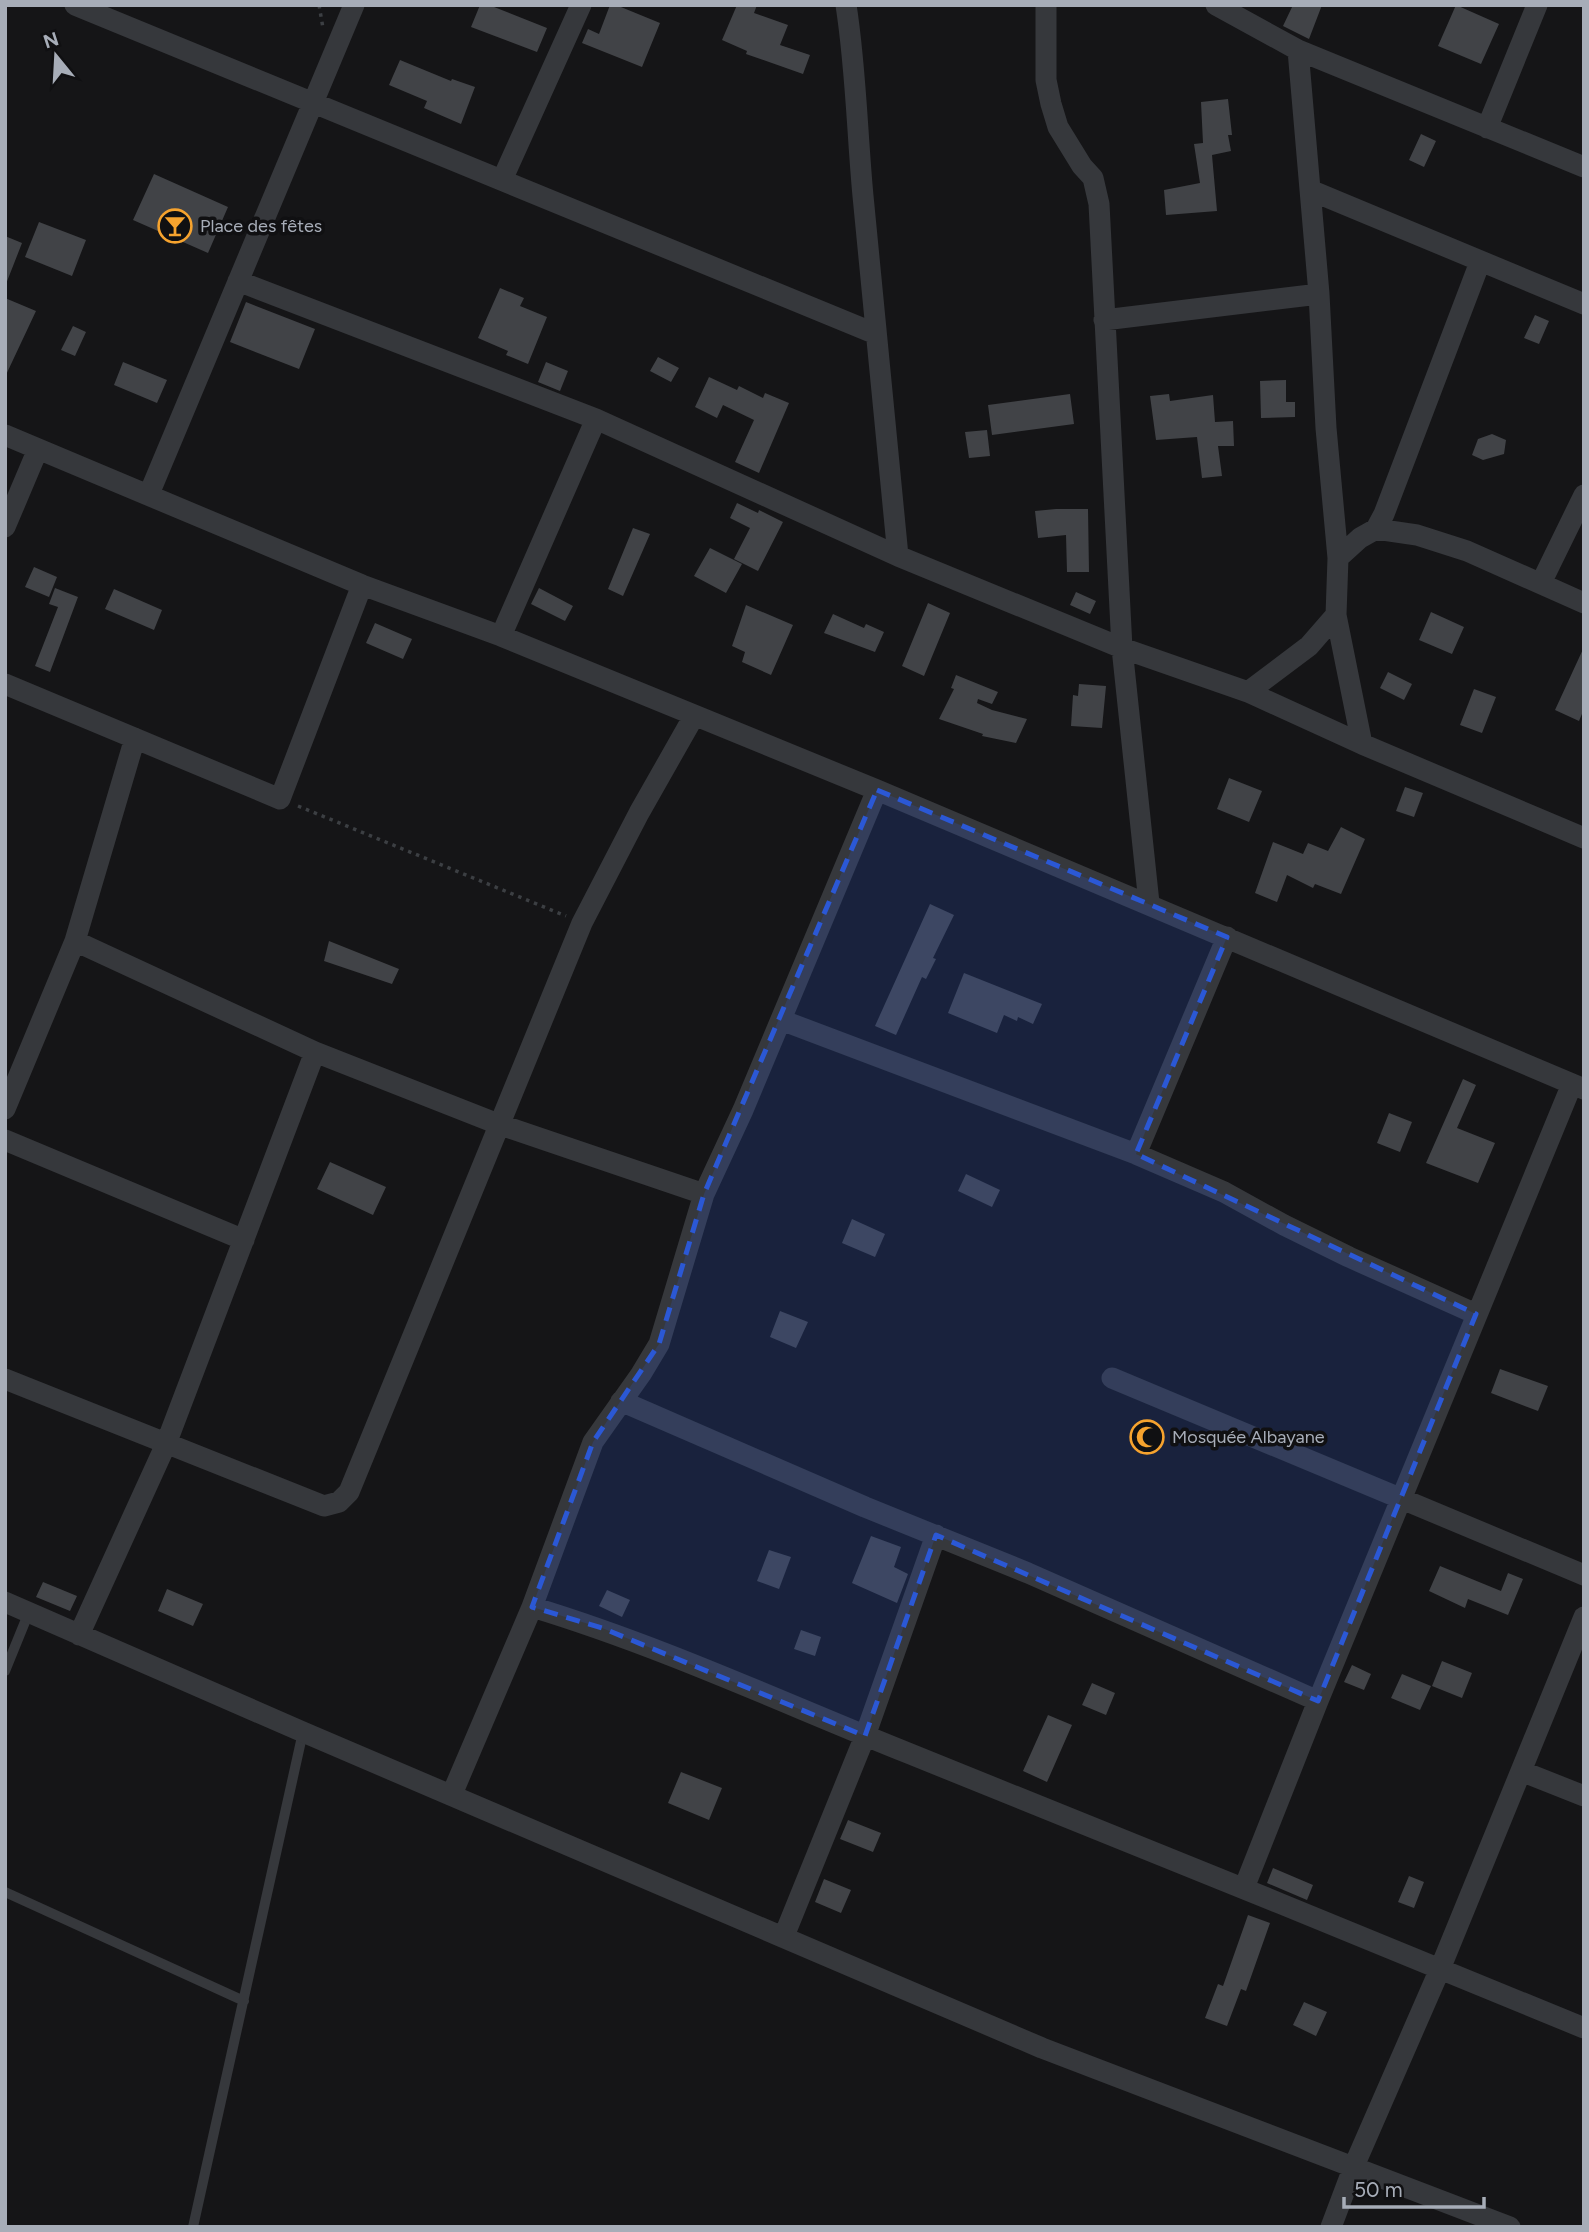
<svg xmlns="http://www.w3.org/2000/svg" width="1589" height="2232" viewBox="0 0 1589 2232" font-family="Figtree,sans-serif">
	<rect width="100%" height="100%" fill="#151517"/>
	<path fill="#414347" d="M480,5H489L547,28L537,52L471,27Z
		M610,5H616L660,23L642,67L582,43L588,29L599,34Z
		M737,5H757L754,13L788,25L780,45L810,55L803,74L746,54L747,51L722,40Z
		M1293,5H1322L1309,39L1283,26Z
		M1456,5L1499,24L1481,64L1438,46Z
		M400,60L451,81L452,79L475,87L461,124L424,108L427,101L389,85Z
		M1228,99L1232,135H1228L1231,151L1212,155L1217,211L1166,215L1164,190L1200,183L1194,144L1203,143L1201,102Z
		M1421,134L1436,141L1424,167L1409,160Z
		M154,174L228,207L208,253L133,220Z
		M39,222L86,240L72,276L25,257Z
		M5,236L22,243L6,284H5Z
		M500,288L524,298L520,306L547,317L528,364L506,355L508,351L478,338Z
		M5,298L36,311L5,377Z
		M246,302L315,329L299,369L230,342Z
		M1535,315L1549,321L1539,344L1524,338Z
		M73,326L86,332L75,356L61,350Z
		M658,357L679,368L671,382L650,371Z
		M123,362L167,380L157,403L114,385Z
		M546,362L568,371L560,391L538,382Z
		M709,377L737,390L739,386L763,398L765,393L789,403L759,473L735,462L754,420L723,405L717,418L695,407Z
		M1286,380V402H1295V417L1261,418L1260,381Z
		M1070,394L1074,424L992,435L988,405Z
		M1169,394L1170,401L1213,395L1215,422L1233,421L1234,446H1218L1222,476L1202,478L1197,437L1156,440L1150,396Z
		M987,430L990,456L969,458L965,432Z
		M1492,434L1506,440L1504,454L1483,460L1472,455L1478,439Z
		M737,503L758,513L759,510L783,522L758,571L734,559L750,528L730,518Z
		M1056,509H1088L1089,572H1067L1066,535L1038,538L1035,511Z
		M633,528L650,534L623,596L608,589Z
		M710,548L742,564L726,593L694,576Z
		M34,567L57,577L49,597L25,587Z
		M55,588L78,597L50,672L35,666L58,607L49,604Z
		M539,588L573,606L565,621L531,604Z
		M114,589L162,610L154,630L105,609Z
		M1076,592L1096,601L1090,614L1070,605Z
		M928,603L950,613L924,676L902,666Z
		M746,605L793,625L771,675L742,662L745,652L732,646Z
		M1431,612L1464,627L1452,654L1419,640Z
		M833,614L864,628L866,624L884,632L875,652L824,633Z
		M375,623L412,639L403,659L366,643Z
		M1584,647V709L1579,721L1555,710Z
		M1388,672L1412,684L1404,700L1380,688Z
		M956,675L998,692L992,704L978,699L977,703L992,710L1027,719L1016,743L982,736L983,734L939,719L954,689L951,688Z
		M1079,684L1106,686L1102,728L1071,726L1073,695L1078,696Z
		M1474,689L1496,697L1482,733L1460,725Z
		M1229,778L1262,791L1249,822L1217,809Z
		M1405,787L1423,793L1414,817L1396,811Z
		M1341,827L1365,839L1341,894L1315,884L1313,888L1287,875L1277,902L1255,893L1273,842L1303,854L1308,843L1328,851Z
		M930,904L954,915L933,958L936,959L926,979L922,977L896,1035L875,1026Z
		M329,941L399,969L392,984L324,961Z
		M964,973L1042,1004L1033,1024L1018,1017L1017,1021L1004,1015L997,1033L948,1013Z
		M1463,1079L1476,1085L1457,1128L1495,1143L1478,1183L1426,1163Z
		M1389,1113L1412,1122L1400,1152L1377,1143Z
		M330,1162L386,1187L373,1215L317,1189Z
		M966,1174L1000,1190L992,1207L958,1191Z
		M852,1219L885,1234L875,1257L842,1243Z
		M780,1311L808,1322L796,1348L770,1337Z
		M1500,1369L1548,1386L1538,1411L1491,1393Z
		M871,1536L901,1547L894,1567L908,1574L897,1603L852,1583Z
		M769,1550L791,1557L779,1589L757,1581Z
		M1440,1566L1501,1591L1508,1573L1523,1579L1508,1615L1468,1599L1465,1608L1429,1591Z
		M43,1582L77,1596L70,1611L36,1597Z
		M167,1589L203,1604L193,1626L158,1611Z
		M607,1590L630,1600L622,1617L599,1606Z
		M801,1630L821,1637L815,1656L794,1649Z
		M1442,1661L1472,1673L1462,1698L1432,1686Z
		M1352,1665L1371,1674L1364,1690L1344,1682Z
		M1402,1674L1431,1686L1420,1710L1391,1698Z
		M1092,1683L1115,1693L1106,1715L1082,1705Z
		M1048,1715L1072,1725L1047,1782L1023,1771Z
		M681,1772L722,1788L709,1820L668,1803Z
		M848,1820L881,1833L873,1852L840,1839Z
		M1273,1868L1313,1885L1307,1900L1267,1883Z
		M1409,1876L1424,1882L1414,1908L1398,1902Z
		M824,1879L851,1890L841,1913L815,1902Z
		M1248,1915L1270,1923L1246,1991L1241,1989L1227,2026L1205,2018L1218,1984L1223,1986Z
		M1304,2002L1327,2012L1316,2036L1293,2025Z"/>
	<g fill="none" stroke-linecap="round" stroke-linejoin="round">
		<path stroke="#3c3f43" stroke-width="3.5" stroke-dasharray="3.5 5" stroke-linecap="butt" d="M319,5L323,28
			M298,806L566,916"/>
		<path stroke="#36383c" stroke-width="10" d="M5,1671L29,1612
			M5,1892L244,2001
			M193,2227L303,1732"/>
		<path stroke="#36383c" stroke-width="21" d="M75,5L876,334
			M846,5C856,68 857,132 863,196C874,316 886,436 898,556
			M1046,5V80L1051,104L1058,127L1082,166L1093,178L1099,204L1122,648L1149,903
			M1216,5L1298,50L1584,167
			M1298,50L1319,294L1326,428L1338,558L1336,615L1362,744
			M1487,128L1537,5
			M502,180L581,5
			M1310,190L1584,304
			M238,281L596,419L898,556L1122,648L1248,692L1362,744L1584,838
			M1104,320L1319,294
			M5,435L362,585L501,636L877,790L1584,1089
			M149,494L354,5
			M5,527L38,449
			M1376,529L1417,535L1467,551L1584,603
			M1338,558L1360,538L1376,529L1384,514L1480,262
			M1541,583L1584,495
			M501,636L596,419
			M5,684L280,799L362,585
			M1248,692L1309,646L1336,615
			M75,941L315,1052L498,1124L704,1194
			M781,1020L1136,1154L1224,1192L1284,1225L1349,1257L1476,1314
			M5,1109L75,941L135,738
			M5,1140L244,1240
			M1136,1154L1227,937
			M1112,1378L1584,1575
			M5,1379L324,1506L339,1502L349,1492L582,923L639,813L694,716
			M621,1401L865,1507L1028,1573L1318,1701
			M5,1602L303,1732L1042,2048L1510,2227
			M532,1607C661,1646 783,1703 908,1753C1134,1844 1359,1935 1584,2028
			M79,1635L166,1444L315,1052
			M1521,1771L1584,1796
			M452,1794L532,1607L593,1442L641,1374L659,1344L704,1194L743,1110L877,790
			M1244,1888L1318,1701L1572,1084
			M784,1936L865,1736L936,1535
			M1331,2227L1354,2166L1440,1969L1584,1617"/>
	</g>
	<path fill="#2b58d5" fill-opacity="0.2" stroke="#2b58d5" stroke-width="5" stroke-dasharray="14 9" stroke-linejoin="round" d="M877,790L1227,937L1136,1154L1476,1314L1318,1701L936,1535L865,1736L602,1628L532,1607L593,1442L659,1344L704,1194Z"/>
	<defs>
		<symbol id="bar-ring" viewBox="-11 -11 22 22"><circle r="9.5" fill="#101012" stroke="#f6a32e" stroke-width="1.5"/><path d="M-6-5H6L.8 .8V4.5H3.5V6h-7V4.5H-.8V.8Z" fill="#f6a32e"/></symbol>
		<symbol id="mosque-ring" viewBox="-11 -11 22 22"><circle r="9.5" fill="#101012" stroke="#f6a32e" stroke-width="1.5"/><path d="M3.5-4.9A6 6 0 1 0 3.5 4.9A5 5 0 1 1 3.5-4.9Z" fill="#f6a32e"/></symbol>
	</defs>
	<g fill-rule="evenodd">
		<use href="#bar-ring" x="156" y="207" width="38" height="38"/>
		<use href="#mosque-ring" x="1128" y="1418" width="38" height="38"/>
	</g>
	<g text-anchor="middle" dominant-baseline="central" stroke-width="7" stroke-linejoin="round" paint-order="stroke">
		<g font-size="18" fill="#a7adb8" stroke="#101012" text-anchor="start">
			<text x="200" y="226">Place des fêtes</text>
			<text x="1172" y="1437">Mosquée Albayane</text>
		</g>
	</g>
	<rect width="1589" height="2232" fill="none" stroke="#a7adb8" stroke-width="14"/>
	<g transform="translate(56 56) rotate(342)" stroke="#101012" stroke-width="5" paint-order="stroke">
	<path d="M0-5L12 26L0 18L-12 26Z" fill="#a7adb8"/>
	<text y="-10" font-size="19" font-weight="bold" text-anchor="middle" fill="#a7adb8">N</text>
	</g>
	<path d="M1344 2197v10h140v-10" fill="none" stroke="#a7adb8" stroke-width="3.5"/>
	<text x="1354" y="2197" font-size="21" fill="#a7adb8" stroke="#101012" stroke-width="5" paint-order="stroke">50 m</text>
</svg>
